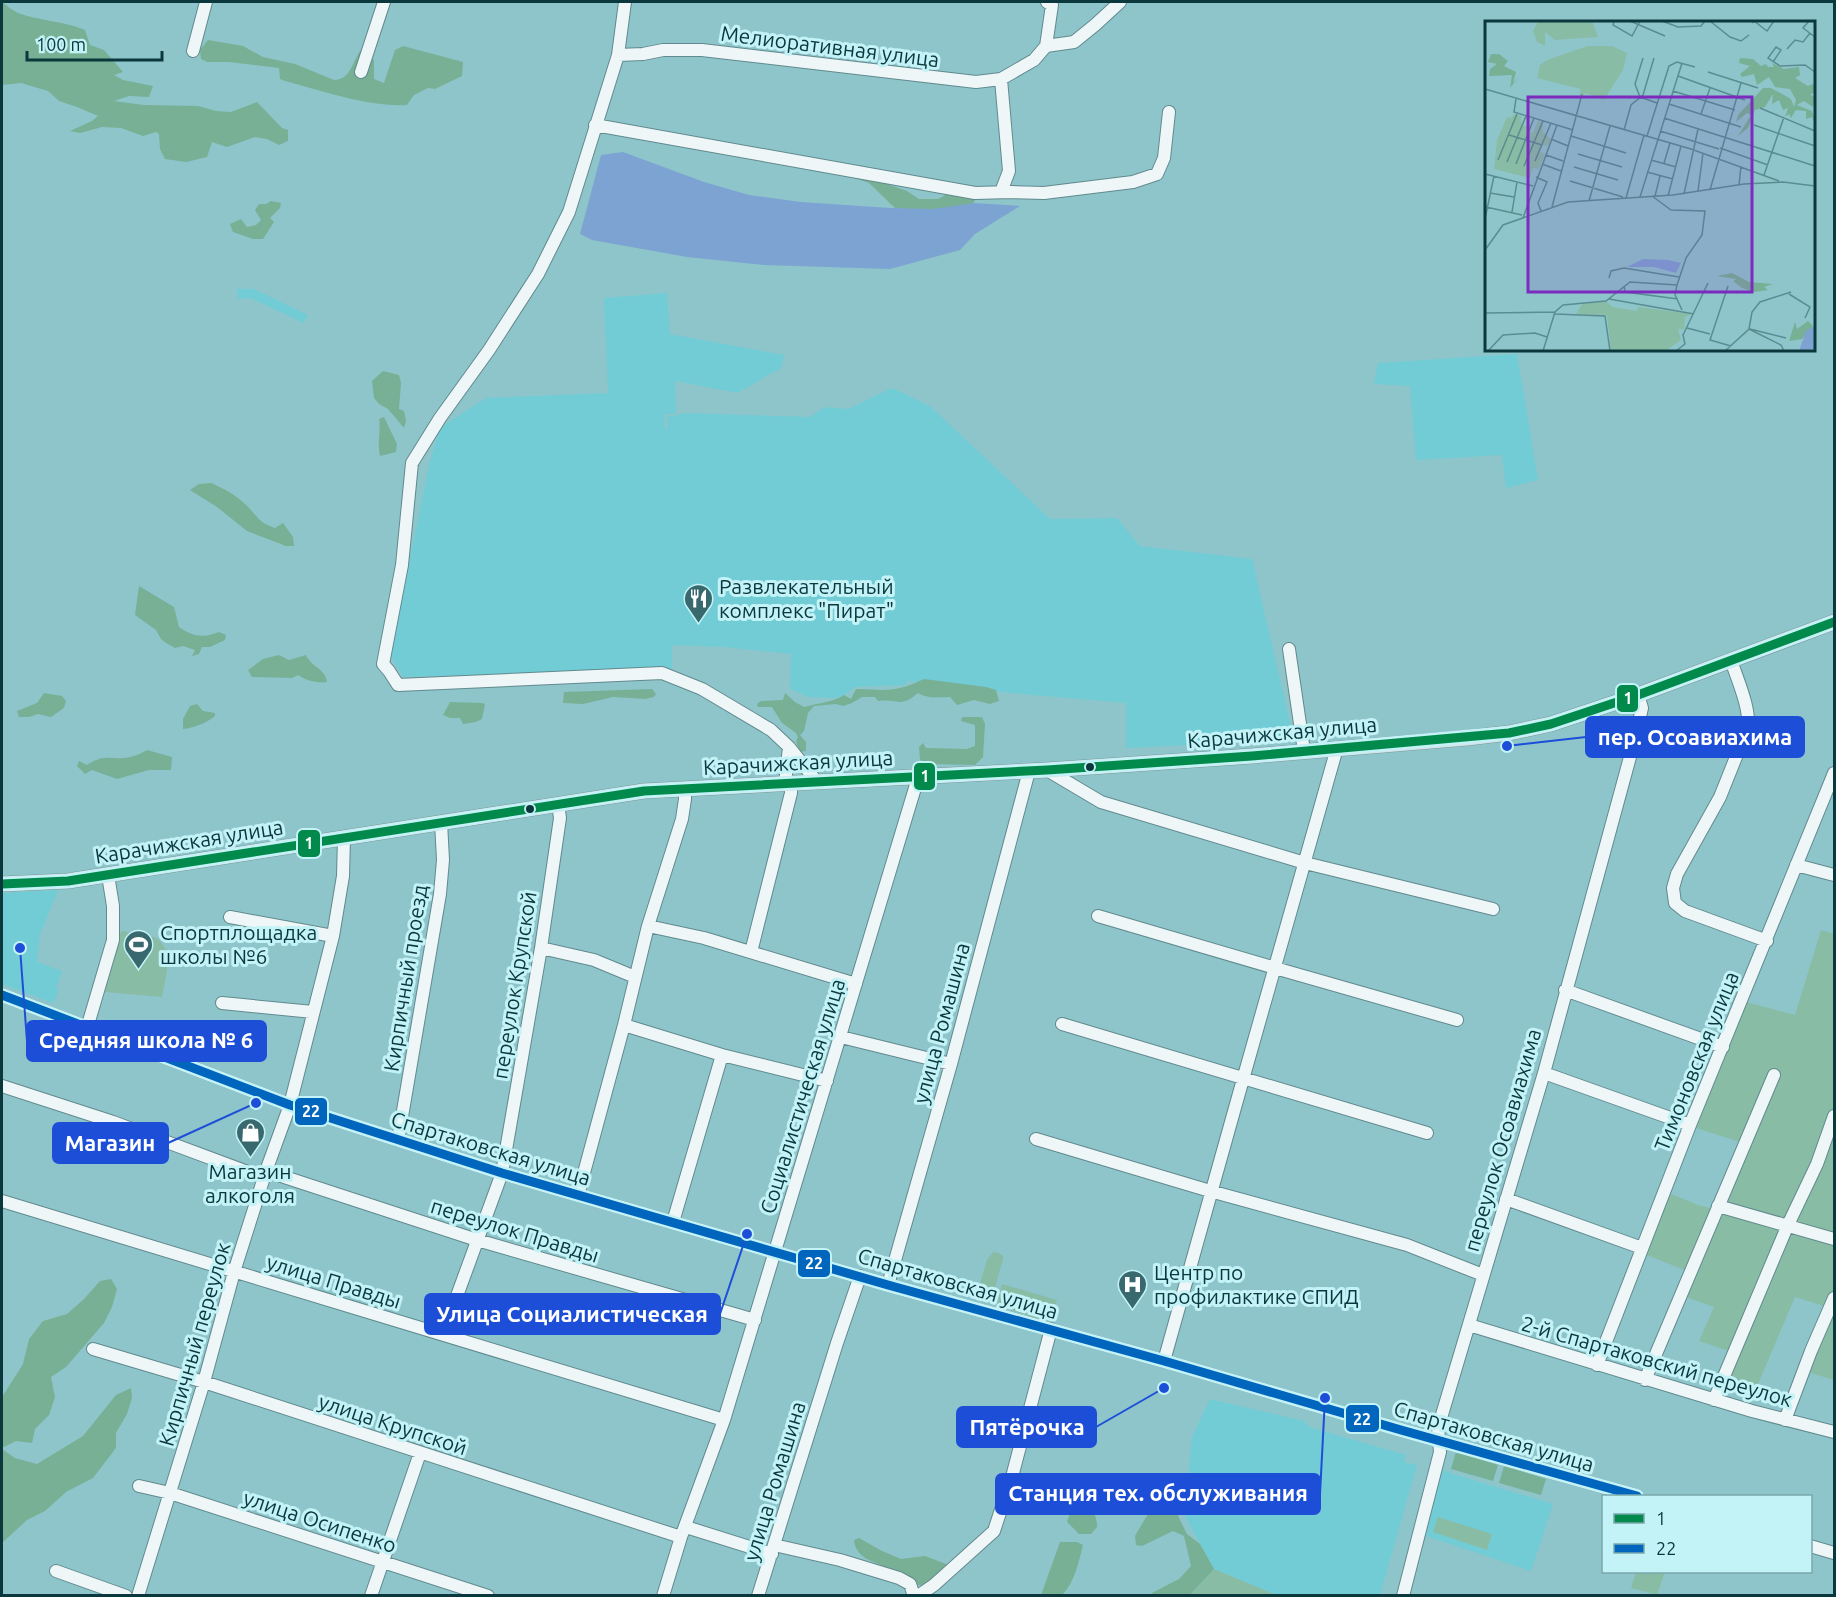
<svg xmlns="http://www.w3.org/2000/svg" width="1836" height="1597" viewBox="0 0 1836 1597" font-family="Ubuntu,sans-serif">
	<rect width="100%" height="100%" fill="#8ec5cb"/>
	<path fill="#72ccd5" d="M237,289H254L308,315L304,323L250,298L238,299Z
		M667,293L670,334L784,355L781,368L737,393L675,381L676,413L664,415L665,429L668,428L667,417L686,413L810,417L825,407L848,409L892,388L930,406L1050,519L1117,518L1140,546L1252,559L1294,740L1126,748V703L1000,692L907,681L905,685L855,687L839,698L808,697L790,689L791,654L723,647L672,645V669L403,677L390,655L430,461L440,428L486,398L608,393L604,298Z
		M1517,354L1538,480L1506,488L1502,455L1416,460L1410,386L1374,384L1378,363Z
		M58,890L40,934L37,962L62,971L56,988L59,990L53,1003L2,984V893Z
		M1210,1399L1304,1421L1309,1427L1406,1455L1404,1462L1417,1465L1380,1595H1276L1214,1569L1185,1516L1192,1437Z
		M1441,1469L1453,1474L1553,1504L1531,1571L1423,1535Z"/>
	<path fill="#88bca4" d="M1821,930L1834,934V1380L1801,1370L1827,1307L1795,1297L1752,1398L1715,1388L1729,1351L1699,1341L1714,1307L1683,1296L1692,1273L1644,1254L1669,1193L1698,1205L1714,1209L1740,1142L1696,1128L1746,1002L1795,1015Z
		M123,931C131,933 149,934 156,938C175,950 165,980 162,997L105,992L116,953L117,935Z
		M993,1252L999,1253L1003,1256V1259L991,1302L985,1304L978,1296V1291L987,1260Z
		M1002,1284L1057,1300L1050,1322L997,1306Z
		M1438,1517L1492,1534L1487,1550L1433,1532Z
		M1214,1569L1276,1595L1190,1596Z
		M1636,1572H1665L1657,1595L1631,1588Z"/>
	<path fill="#77b094" d="M2,2C7,6 12,10 18,13C40,21 64,21 85,30L90,45L104,50L123,72L114,75L123,80L153,86L149,97L129,96L114,101L144,105L198,106L216,111L231,112L257,102L282,128L288,130V141L279,145L267,139L255,137L227,147L212,142L207,157L186,162L165,159L160,149L159,134L156,132L143,136L121,128L102,127L80,133L70,131L92,121L98,116L77,107L59,101L48,91L21,83L2,85Z
		M208,40L243,46L263,57L295,64L334,80C350,80 352,63 360,51L374,60V79L384,83L395,50L403,46L463,62L462,76L435,89L428,88L414,95L407,105C368,107 323,91 285,81L280,79L279,68L229,62H207L201,59L200,50Z
		M855,178H865L887,184L907,191L919,199H938L947,194L977,198L970,207L926,211L895,208L869,183Z
		M271,201L281,203L280,208L270,218L274,222L263,239H253L233,232L230,224L241,219L247,227L256,225L261,220L255,210L259,204H266Z
		M383,371L399,375L401,383L399,409L404,411L406,421L404,428L388,409L379,404L374,398L372,381Z
		M384,417L397,444L396,452L380,456C377,442 381,430 379,419Z
		M211,483C223,488 236,495 245,504C257,515 258,523 275,528L283,523L293,537L294,546H286L247,531L217,507L190,490L199,484Z
		M139,586L174,607L179,627C192,637 205,638 219,632L226,635L225,640L210,647H202L199,654L192,656L195,650L183,646L175,648L166,643L161,639L156,630L135,615Z
		M279,655L289,660L306,655C311,667 325,668 327,682C316,683 307,681 298,675L292,678L252,677L248,670L263,659Z
		M924,679L986,687L996,690L999,701L990,704L974,700L957,705L950,697C939,697 928,699 918,693C899,709 899,698 878,701L875,697H862L852,703L843,706L836,704L814,706L808,713L804,731L800,735L806,742V751L799,752L796,741L798,737L796,733L782,723L772,707H758L757,704L761,701L783,700L785,693L795,702L804,707C818,703 831,703 844,695L851,699L856,689C886,690 895,693 924,679Z
		M652,689L656,694L654,697L645,699L613,697L583,704L563,703L564,692Z
		M44,693L62,696L66,701L64,708L51,717L38,714L29,717H19L17,711L37,703Z
		M450,702L482,703L485,704L482,719L476,722L463,724L460,718H450L443,715Z
		M197,704L203,711L215,713V716C207,723 193,728 183,729V719L190,706Z
		M962,717H982L985,724L983,757L975,765L930,764L920,760L919,747L923,743L926,748L967,749L975,746V725L961,721Z
		M147,750L172,757L171,770H149L117,779L92,770L85,774L77,766L79,761L87,765C106,752 115,762 134,756C138,755 143,752 147,750Z
		M111,1279L117,1289L112,1307L104,1323L66,1367L51,1377L55,1397L49,1415L35,1429L32,1443L16,1441L2,1448V1397L23,1364L29,1339L43,1321L67,1314L84,1299L100,1281Z
		M131,1388L132,1398L127,1414L116,1433V1448L93,1478L66,1492L45,1511L27,1520L2,1543V1449L15,1458L37,1464L83,1436L116,1395Z
		M1456,1452L1498,1465L1493,1481L1451,1469Z
		M1504,1466L1546,1479L1541,1495L1499,1483Z
		M1182,1482L1174,1503L1179,1518L1187,1534L1200,1544L1214,1569L1190,1595H1153L1152,1593L1179,1579L1191,1566L1184,1536L1173,1531L1142,1546L1136,1545L1135,1536C1145,1519 1162,1488 1182,1482Z
		M1077,1492C1086,1504 1098,1512 1097,1527L1091,1534H1079L1067,1522Z
		M859,1538L882,1551L901,1559L925,1556L946,1564V1569C937,1577 928,1589 915,1584C905,1579 895,1572 885,1567C871,1560 856,1558 854,1540Z
		M1060,1542H1077L1083,1545C1079,1561 1074,1584 1062,1595H1041Z"/>
	<path fill="#7da3d2" d="M623,152L704,182L749,195L801,202L890,208L933,209L974,203L1020,206L975,234L960,250L890,269L764,265L687,257L592,240L580,234L601,155Z"/>
	<g fill="none" stroke-linecap="round" stroke-linejoin="round">
		<defs>
			<path id="minor" d="M625,2L618,55L569,212L538,274L489,350L440,418L412,463L402,565L383,664L389,671L398,685L662,673L702,689L771,730L789,747L817,782
				M1046,46L1052,5L1047,2
				M193,51L206,2
				M618,55L643,54L663,50H702L976,82L1001,79L1034,60L1046,46L1074,42L1095,25L1120,2
				M361,72L384,2
				M1001,79L1009,171L1001,192
				M595,125L975,193L1011,192L1044,193L1133,182L1157,174L1164,158L1169,112
				M1289,649L1304,751
				M1731,660C1737,679 1750,707 1748,727L1720,797L1677,874L1673,888L1675,903L1685,911L1767,941
				M1047,770L1101,802L1305,863L1493,909
				M785,784L789,747
				M1796,865L1834,875
				M1098,916L1275,968L1457,1020
				M230,917L333,936
				M648,926L704,938L856,984
				M541,948L594,960L635,977
				M751,952L791,793V782
				M1565,990L1723,1047
				M2,995L290,1105L502,1173L888,1285L1164,1361L1401,1430L1637,1496
				M222,1003L313,1012
				M1062,1024L1427,1133
				M624,1025L722,1055L827,1081
				M87,1028L113,940V906L108,875
				M841,1037L951,1064
				M1544,1073L1690,1125
				M2,1086L113,1122L264,1178
				M1036,1139L1210,1191L1407,1245L1483,1275
				M398,1140L440,894L443,860L441,822
				M266,1171L477,1240L755,1320
				M578,1195L624,1025L648,926L682,819L685,799V789
				M1506,1199L1642,1248
				M2,1201L724,1420
				M1718,1206L1834,1239
				M673,1222L722,1055
				M888,1285L951,1064L1029,771
				M1469,1325L1752,1411L1834,1432
				M443,1334L502,1173L541,948L560,818L558,804
				M93,1349L204,1382L681,1537
				M1164,1361C1220,1156 1280,953 1337,748
				M1597,1365L1690,1125L1834,773
				M1645,1380L1774,1075
				M1714,1400L1787,1227L1817,1164L1834,1116
				M1785,1420L1811,1351L1834,1298
				M139,1486L170,1493L488,1596
				M686,1527L772,1554
				M774,1545L840,1560L899,1578L910,1584L914,1596
				M1810,1546L1834,1553
				M56,1571L126,1596
				M138,1596L204,1382L234,1272L266,1171L290,1105L333,936L343,876L344,838
				M371,1596L420,1453
				M663,1596L681,1537L724,1420L918,778
				M758,1596L837,1343L860,1276
				M918,1596L934,1585L994,1531L1013,1473L1051,1329
				M1403,1596L1440,1452L1438,1428L1544,1073L1636,735L1642,708L1638,695"/>
			<path id="major" d="M2,884L68,881L644,791L1047,770L1252,756L1467,738L1509,733L1551,724L1638,695L1834,622"/>
		</defs>
		<use href="#minor" stroke="#618a8e" stroke-width="14"/>
		<use href="#major" stroke="#729ba0" stroke-width="16"/>
		<use href="#minor" stroke="#eef6f7" stroke-width="12"/>
		<use href="#major" stroke="#d4e4e5" stroke-width="15"/>
		<defs>
			<path id="bus-1" d="M2,884L68,881L644,791L1047,770L1252,756L1509,733L1551,724L1638,695L1834,622"/>
			<path id="bus-2" d="M2,995L290,1105L502,1173L888,1285L1164,1361L1401,1430L1637,1496"/>
		</defs>
		<use href="#bus-1" stroke="#c3f2f7" stroke-width="14"/>
		<use href="#bus-2" stroke="#c3f2f7" stroke-width="14"/>
		<use href="#bus-1" stroke="#028a4c" stroke-width="9"/>
		<use href="#bus-2" stroke="#0065bd" stroke-width="9"/>
	</g>
	<defs>
		<symbol id="restaurant-pin" viewBox="-11 -11 22 30"><path d="M0 17L-7.5 6A9.5 9.5 0 1 1 7.5 6Z" fill="#38696f" stroke="#c3f2f7"/><path d="M-5-6h1v4h1v-4h1v4h1v-4h1v5L-1.5 .5V6h-2V.5L-5-1ZM5-6V6H3V1.5H1.5Q1.5-4 5-6Z" fill="#fff"/></symbol>
		<symbol id="stadium-pin" viewBox="-11 -11 22 30"><path d="M0 17L-7.5 6A9.5 9.5 0 1 1 7.5 6Z" fill="#38696f" stroke="#c3f2f7"/><path d="M0-5a6.5 5 0 1 0 0 10a6.5 5 0 1 0 0-10ZM-3.5-1.8h7v3.6h-7Z" fill="#fff"/></symbol>
		<symbol id="shop-pin" viewBox="-11 -11 22 30"><path d="M0 17L-7.5 6A9.5 9.5 0 1 1 7.5 6Z" fill="#38696f" stroke="#c3f2f7"/><path d="M-5-2.5h2.3a2.7 3.5 0 0 1 5.4 0H5L5.5 6h-11ZM-1.5-2.5h3a1.5 2.3 0 0 0-3 0Z" fill="#fff"/></symbol>
		<symbol id="hospital-pin" viewBox="-11 -11 22 30"><path d="M0 17L-7.5 6A9.5 9.5 0 1 1 7.5 6Z" fill="#38696f" stroke="#c3f2f7"/><path d="M-5-5h3v3.5h4V-5h3V5h-3V1.5h-4V5h-3Z" fill="#fff"/></symbol>
	</defs>
	<g fill-rule="evenodd">
		<use href="#restaurant-pin" x="682" y="582" width="33" height="45"/>
		<use href="#stadium-pin" x="122" y="928" width="33" height="45"/>
		<use href="#shop-pin" x="234" y="1116" width="33" height="45"/>
		<use href="#hospital-pin" x="1116" y="1268" width="33" height="45"/>
	</g>
	<g fill="#0a383d" stroke="#c3f2f7" stroke-width="2">
		<circle cx="1090" cy="767" r="5"/>
		<circle cx="530" cy="809" r="5"/>
	</g>
	<g text-anchor="middle" dominant-baseline="central" stroke-width="6" stroke-linejoin="round" paint-order="stroke">
		<g font-size="21" fill="#0a383d" stroke="#c3f2f7">
			<text transform="translate(830 46) rotate(7)">Мелиоративная улица</text>
			<text transform="translate(1282 732) rotate(-5)">Карачижская улица</text>
			<text transform="translate(798 762) rotate(-3)">Карачижская улица</text>
			<text transform="translate(189 841) rotate(-9)">Карачижская улица</text>
			<text transform="translate(405 978) rotate(-81)">Кирпичный проезд</text>
			<text transform="translate(514 985) rotate(-81)">переулок Крупской</text>
			<text transform="translate(941 1023) rotate(-75)">улица Ромашина</text>
			<text transform="translate(1696 1061) rotate(-68)">Тимоновская улица</text>
			<text transform="translate(802 1096) rotate(-73)">Социалистическая улица</text>
			<text transform="translate(1502 1140) rotate(-74)">переулок Осоавиахима</text>
			<text transform="translate(491 1148) rotate(17)">Спартаковская улица</text>
			<text transform="translate(515 1230) rotate(17)">переулок Правды</text>
			<text transform="translate(334 1281) rotate(17)">улица Правды</text>
			<text transform="translate(958 1283) rotate(16)">Спартаковская улица</text>
			<text transform="translate(194 1344) rotate(-74)">Кирпичный переулок</text>
			<text transform="translate(1657 1361) rotate(16)">2-й Спартаковский переулок</text>
			<text transform="translate(393 1424) rotate(18)">улица Крупской</text>
			<text transform="translate(1494 1436) rotate(16)">Спартаковская улица</text>
			<text transform="translate(774 1481) rotate(-73)">улица Ромашина</text>
			<text transform="translate(320 1521) rotate(18)">улица Осипенко</text>
		</g>
		<g font-size="21" fill="#0a383d" stroke="#c3f2f7" text-anchor="start">
			<text x="719" y="586">Развлекательный<tspan x="719" dy="24">комплекс "Пират"</tspan></text>
			<text x="160" y="932">Спортплощадка<tspan x="160" dy="24">школы №6</tspan></text>
			<text x="250" y="1171" text-anchor="middle">Магазин<tspan x="250" dy="24">алкоголя</tspan></text>
			<text x="1154" y="1272">Центр по<tspan x="1154" dy="24">профилактике СПИД</tspan></text>
		</g>
	</g>
	<g transform="translate(1485 21)">
		<rect width="330" height="330" fill="#8ec5cb"/>
		<path d="M53,0H107L113,16L70,19L60,11V25L52,21L48,10ZM103,25H127L142,32L138,49L119,79L100,72L98,77L94,76L96,68L52,57L55,44L62,39ZM29,93L36,95L37,105L47,104L44,111L48,112L53,100L58,101V111L66,118L63,125L58,124L55,131L60,133L54,148L48,147L45,157L9,148L12,119L22,96L26,97ZM122,281L127,286L152,290L153,286L207,293L200,296L199,308H193L196,319L180,330H126L122,294L91,293L98,282Z" fill="#88bca4"/>
		<path d="M6,33H14L23,40L19,45L31,51L28,62L34,56L25,67L27,54L4,55L5,48L12,43L3,41ZM255,37L268,38L276,45L281,43L283,46H289L287,42L299,48L314,46L315,54L310,57L323,65L330,62V72L325,73L330,77L328,86L319,80L312,84L327,90L330,102L327,96L321,98V90L311,89L306,97L304,93L300,96L303,87L298,89L294,79L287,83L288,73L280,86L270,89L263,107L253,115L266,94L262,92L251,101L253,94L278,67H286L306,78L309,86L311,79L305,68L290,66L284,56L272,64L269,53L257,56L255,53L265,45L254,42ZM247,252L264,261L288,263L279,266L283,269L269,271L257,267L248,260L251,258L232,255ZM323,300L328,305L317,318L304,320L310,301L312,308Z" fill="#77b094"/>
		<path d="M158,238L183,239L196,242L191,252L169,246H142ZM330,305V328L314,330L321,310Z" fill="#7da3d2"/>
		<path fill="none" stroke="#598d92" stroke-width="1.5" d="M129,0L128,4L147,15L155,0M145,0L180,15M177,0L193,6L216,5L220,0M225,0L245,16L256,20L264,14M324,0L318,7L330,16M267,2L269,0L282,10L289,0M302,28L310,19L318,21L325,12M288,41L296,29L291,26L283,37L295,45L320,44L330,51M223,51L273,67M193,55L260,79M0,68L206,128L294,160M188,70L250,89M155,76L150,63L158,37M155,76L172,82M31,78L29,91L88,109M184,83L256,106M275,87L330,110M216,93L225,67M179,97L330,145M269,104L330,125M139,109L146,84L158,74L169,37M175,110L234,128M24,114L57,124M86,115L141,132M162,115L184,45L192,41L210,46M66,118L83,125M235,127L283,144M93,133L137,146M61,134L78,140M13,139L32,93M166,139L191,146M50,140L66,102M22,141L41,95M179,142L185,122M31,143L49,97M57,143L76,150M39,145L58,100M89,146L133,159M162,151L188,158M0,153L48,165M279,154L299,96M51,156L62,161L53,182L56,190M85,160L138,176M254,164L256,145M225,169L256,62M213,170L218,132M5,172L29,176M199,173L213,108M167,175L186,189L220,190L217,214L201,237L192,264L190,274L197,289M170,175L175,155M183,175L196,125M155,176L197,42M141,177L159,114M104,180L125,105M1,186L37,194M67,186L97,73M27,191L32,161M38,197L72,104M0,198L9,155M0,229L18,204L83,181L188,174L259,163L298,161L330,165M124,257L126,250L139,247L194,256M139,265L140,271L193,278M243,265L225,319L246,325M304,273L325,286L320,297M124,278L209,293M0,292L70,291M70,293L120,295L125,330M202,307L225,313M264,308L296,324L299,330M265,308L301,317M3,330L18,314L50,312L62,316M58,330L70,291L78,284L121,280L145,261L192,264M191,330L200,323L198,314L223,262M240,330L264,308L267,291L275,281L306,271"/>
		<path fill="#7b2cbf" fill-opacity="0.15" stroke="#7b2cbf" stroke-width="3" d="M43,76H267V271H43Z"/>
		<rect width="330" height="330" fill="none" stroke="#0a383d" stroke-width="3"/>
	</g>
	<path fill="none" stroke="#1d4ed8" stroke-width="2" d="M1507 746L1586 737M20 948L27 1041M256 1103L168 1143M747 1234L720 1314M1164 1388L1096 1427M1325 1398L1320 1494"/>
	<g fill="#1d4ed8" stroke="#c3f2f7" stroke-width="2">
		<circle cx="1507" cy="746" r="6"/>
		<circle cx="20" cy="948" r="6"/>
		<circle cx="256" cy="1103" r="6"/>
		<circle cx="747" cy="1234" r="6"/>
		<circle cx="1164" cy="1388" r="6"/>
		<circle cx="1325" cy="1398" r="6"/>
	</g>
	<g fill="#1d4ed8" stroke="#1d4ed8" stroke-width="2">
		<rect x="1586" y="717" width="218" height="40" rx="6"/>
		<rect x="27" y="1021" width="239" height="40" rx="6"/>
		<rect x="53" y="1123" width="115" height="40" rx="6"/>
		<rect x="425" y="1294" width="295" height="40" rx="6"/>
		<rect x="957" y="1407" width="139" height="40" rx="6"/>
		<rect x="996" y="1474" width="324" height="40" rx="6"/>
	</g>
	<g font-size="22" text-anchor="middle" font-weight="bold" fill="#fff">
		<text x="1695" y="745">пер. Осоавиахима</text>
		<text x="146" y="1048">Средняя школа № 6</text>
		<text x="110" y="1151">Магазин</text>
		<text x="572" y="1322">Улица Социалистическая</text>
		<text x="1027" y="1435">Пятёрочка</text>
		<text x="1158" y="1501">Станция тех. обслуживания</text>
	</g>
	<g stroke="#c3f2f7" stroke-width="2">
		<rect x="1616" y="684" width="23" height="29" rx="6" fill="#028a4c"/>
		<rect x="913" y="762" width="23" height="29" rx="6" fill="#028a4c"/>
		<rect x="297" y="829" width="24" height="29" rx="6" fill="#028a4c"/>
		<rect x="294" y="1097" width="34" height="29" rx="6" fill="#0065bd"/>
		<rect x="797" y="1249" width="34" height="29" rx="6" fill="#0065bd"/>
		<rect x="1345" y="1404" width="35" height="29" rx="6" fill="#0065bd"/>
	</g>
	<g font-size="16" text-anchor="middle" font-weight="bold" fill="#fff">
		<text x="1628" y="704">1</text>
		<text x="925" y="782">1</text>
		<text x="309" y="849">1</text>
		<text x="311" y="1117">22</text>
		<text x="814" y="1269">22</text>
		<text x="1362" y="1425">22</text>
	</g>
	<rect width="1836" height="1597" fill="none" stroke="#0a383d" stroke-width="6"/>
	<rect x="1602" y="1495" width="210" height="78" fill="#c3f2f7" stroke="#79a8ad" stroke-width="1.5"/>
	<rect x="1614" y="1514" width="30" height="9" fill="#028a4c" stroke="#79a8ad" stroke-width="1.5"/>
	<text x="1656" y="1525" font-size="18" fill="#0a383d">1</text>
	<rect x="1614" y="1544" width="30" height="9" fill="#0065bd" stroke="#79a8ad" stroke-width="1.5"/>
	<text x="1656" y="1555" font-size="18" fill="#0a383d">22</text>
	<path d="M27 51v9h135v-9" fill="none" stroke="#0a383d" stroke-width="3"/>
	<text x="36" y="51" font-size="18" fill="#0a383d" stroke="#c3f2f7" stroke-width="4.5" paint-order="stroke">100 m</text>
</svg>
